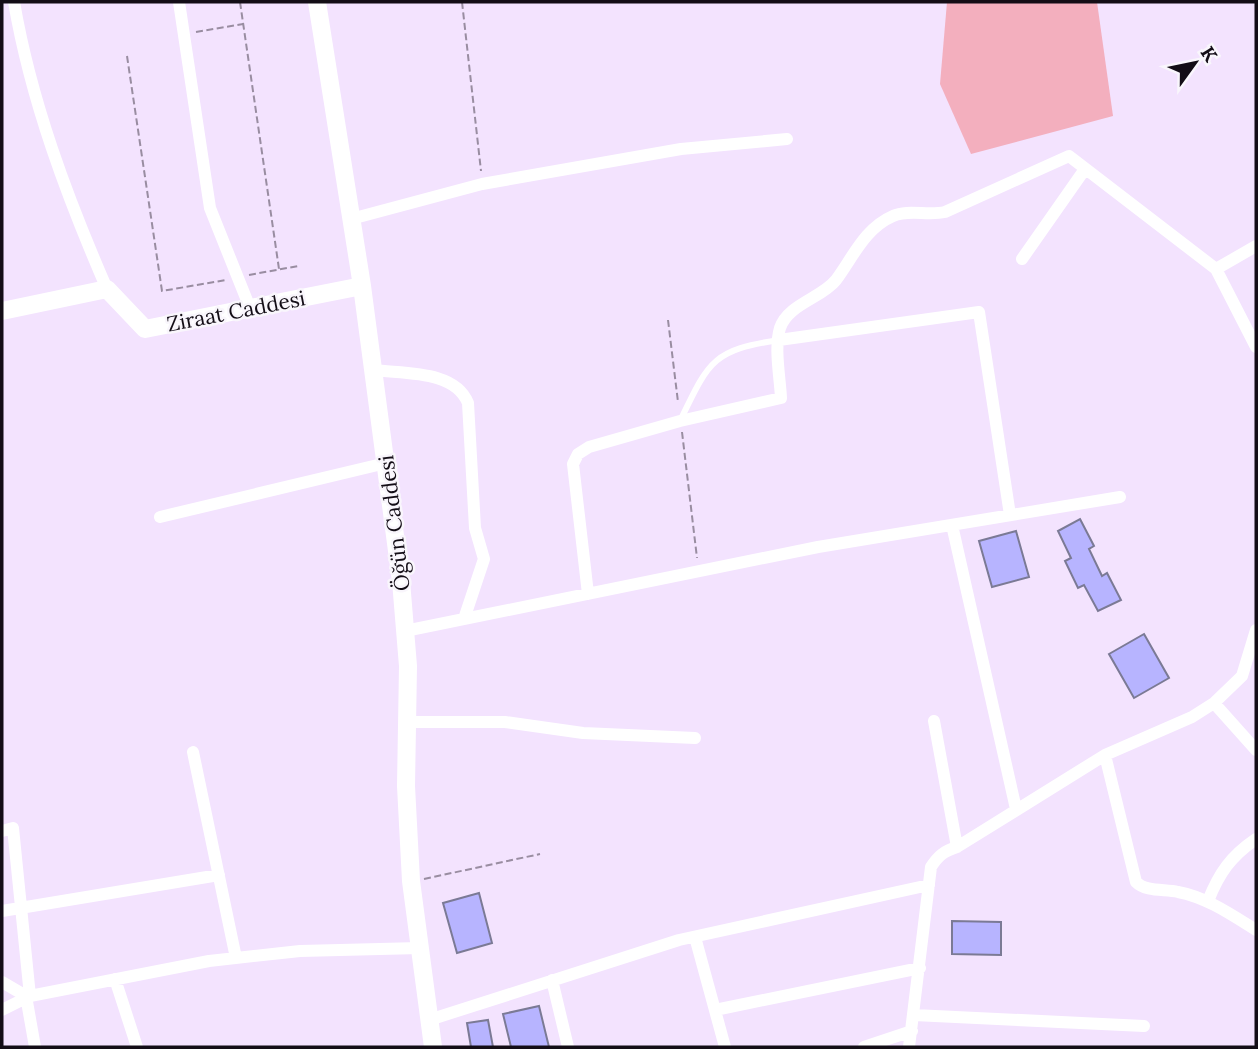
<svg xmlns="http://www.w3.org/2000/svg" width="1258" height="1049" viewBox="0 0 1258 1049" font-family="Lora,serif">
	<rect width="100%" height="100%" fill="#f3e3fe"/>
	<path fill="#f3afbe" d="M947,2H1097L1113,116L971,154L940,84Z"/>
	<path fill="#b7b4ff" stroke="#7b7a95" stroke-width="2" d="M1080,519L1094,546L1089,549L1102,576L1107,573L1121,600L1098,611L1084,585L1078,588L1065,561L1071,558L1058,531Z
		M1016,531L1029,577L992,587L979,541Z
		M1144,634L1169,678L1134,698L1109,654Z
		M479,893L492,943L457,953L443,903Z
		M952,921L1001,922V955L952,954Z
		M539,1006L549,1047H511L503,1014Z
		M488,1020L493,1047H471L467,1023Z"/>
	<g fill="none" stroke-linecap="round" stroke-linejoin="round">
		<path stroke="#998da1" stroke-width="2" stroke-dasharray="7 3.5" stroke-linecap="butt" d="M240,2L279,269
			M462,2L481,171
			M196,32L243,24
			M127,56L162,291L226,280
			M249,275L298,266
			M668,320L678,402
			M682,432L697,558
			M424,879L540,854"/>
		<path stroke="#fff" stroke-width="6" d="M681,419C709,361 713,350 779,340"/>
		<path stroke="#fff" stroke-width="12" d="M14,2C31,101 67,197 107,289
			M179,2L210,208L250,308
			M351,219L482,184L681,149L787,139
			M1256,246L1216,269L1256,347
			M1022,259L1085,169
			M779,340L979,312L1010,515
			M374,370C404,374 455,370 468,403L475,528L484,559L464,619
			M160,517L386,463
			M952,525L1016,809
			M588,594L573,464L578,454L589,447L680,421L781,398C780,377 774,348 780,328C788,304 822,298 836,280C853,257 865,228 893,216C908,209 928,216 945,212L1069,156L1216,269
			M405,631L818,547L1120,497
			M1214,703L1256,750
			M934,721L957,847
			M408,722H505L583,733L695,738
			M193,752L236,958
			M1105,755L1136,882C1146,892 1164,889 1178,892C1206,897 1232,915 1256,930
			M2,831L13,828L30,996
			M1208,901C1219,873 1231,856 1256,839
			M2,911L219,875
			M695,937L725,1047
			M115,979L137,1047
			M552,980L568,1047
			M2,982L26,996L35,1047
			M2,1010L30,996L209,961L300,951L420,948
			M715,1010L920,968
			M914,1015L1144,1026
			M429,1020L679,940L929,885
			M864,1047L912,1031
			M909,1047L931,867C938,856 944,851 957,847L1105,755L1192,717L1214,703L1242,676L1256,630"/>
		<path stroke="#fff" stroke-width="18" d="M317,2L362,286L401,581L408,666L406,786L411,881L433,1047
			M2,311L107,289L145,329L362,286"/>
	</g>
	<g text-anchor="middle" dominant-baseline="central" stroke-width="5" stroke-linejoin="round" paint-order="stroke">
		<g font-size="21" fill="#130d16" stroke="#f9f6fc">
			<text transform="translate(236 311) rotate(-11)">Ziraat Caddesi</text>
			<text transform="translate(394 523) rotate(-97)">Öğün Caddesi</text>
		</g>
	</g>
	<rect width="1258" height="1049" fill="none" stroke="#130d16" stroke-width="7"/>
	<g transform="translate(1195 63) rotate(57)" stroke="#f9f6fc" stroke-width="5" paint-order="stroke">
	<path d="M0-5L12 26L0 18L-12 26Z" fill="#130d16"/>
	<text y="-10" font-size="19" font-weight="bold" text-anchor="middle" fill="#130d16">K</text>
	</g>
</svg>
